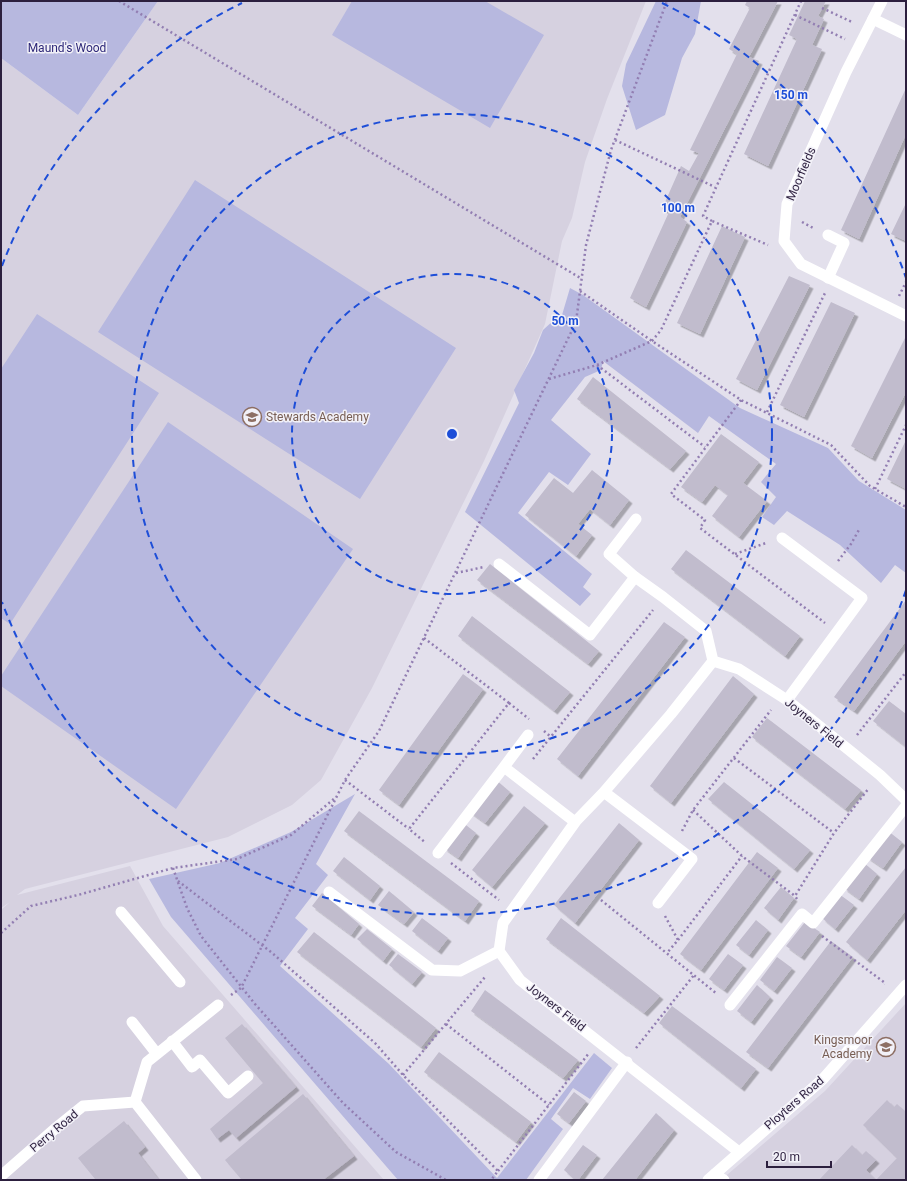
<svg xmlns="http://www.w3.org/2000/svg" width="907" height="1181" viewBox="0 0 907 1181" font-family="Roboto,sans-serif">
	<defs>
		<filter id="shadow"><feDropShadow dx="3.5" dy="3.5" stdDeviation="0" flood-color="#0004"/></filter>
	</defs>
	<rect width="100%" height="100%" fill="#e3e0ec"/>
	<path fill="#d6d1e0" d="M158,1H646L607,99L585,162L572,218L562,241L545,324L484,461L372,688L321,780L292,805L228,837L25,889L17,895L130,866L163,926L384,1180H1V910L10,902L1,908V58L78,115Z
		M906,1003V1180H721L825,1091Z"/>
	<path fill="#b7b8df" d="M1,1H158L78,115L1,58Z
		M352,1H485L544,35L490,128L332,35Z
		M656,1H701L695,34L682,58L665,115L636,130L622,86L626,64Z
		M195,180L456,348L360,499L98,332Z
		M570,288L583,295L740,408L828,448L859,481L906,510V573L895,565L881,583L840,545L787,511L774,525L762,517L776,497L761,482L776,464L709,416L698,433L603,361L601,370L585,377L551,420L591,454L568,485L549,472L518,513L592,574L583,587L591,594L580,606L465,512L519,403L514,390L534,353L543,330L555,319L562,315Z
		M37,314L159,393L10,624L1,618V369Z
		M168,422L353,549L176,809L1,686V676Z
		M355,794L316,864L328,875L295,918L308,929L280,966L389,1064L497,1178L594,1053L612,1068L590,1099L573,1088L551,1119L563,1129L526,1180H398L171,917L149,879L220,863L291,832Z"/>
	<path fill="#c1bccd" filter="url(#shadow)" d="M747,1H778L749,57L759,61L680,217L687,222L646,307L630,298L669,212L662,209L681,166L689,171L699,153L690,150L737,54L729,49L750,8L745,5Z
		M805,1H826L818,16L824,19L812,45L822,49L768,166L744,154L797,39L789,35Z
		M906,88V134L859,239L841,230Z
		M906,203V241L891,234Z
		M722,226L745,237L700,334L677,323Z
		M789,276L810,285L757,390L736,379Z
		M831,302L855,313L804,417L780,405Z
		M906,336V392L872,458L851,446Z
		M593,377L686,451L670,469L577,399Z
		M721,434L759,462L743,483L767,501L739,537L712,516L728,495L715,485L702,502L681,487Z
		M906,440V489L887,479Z
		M592,470L629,500L610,525L590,509L578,524L592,535L576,556L525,515L554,478L573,493Z
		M686,550L800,636L785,656L671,569Z
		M490,564L599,651L588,664L477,580Z
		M906,600V641L854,711L834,697Z
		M472,616L570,692L554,711L458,636Z
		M664,622L685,637L578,776L557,759Z
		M463,674L483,689L399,805L379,790Z
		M733,676L754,694L671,803L650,786Z
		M889,701L906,714V747L873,721Z
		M767,718L861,790L845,809L752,737Z
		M496,780L510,792L485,823L470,812Z
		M724,782L810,850L794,869L708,799Z
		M524,806L545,823L492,887L472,870Z
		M359,811L479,901L465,921L344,831Z
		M462,822L476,833L458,858L444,848Z
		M619,823L639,840L575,923L554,905Z
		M888,831L902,842L883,868L867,857Z
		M757,852L778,868L701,970L680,954Z
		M344,857L380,886L370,900L333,871Z
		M864,863L877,874L859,899L844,888Z
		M906,867V910L867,960L846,942Z
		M781,887L794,898L778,920L764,908Z
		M389,891L414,912L404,924L378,905Z
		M322,893L359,924L351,935L312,906Z
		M839,894L854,905L835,929L822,918Z
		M422,918L448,938L438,951L412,931Z
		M561,918L660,996L644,1013L546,939Z
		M756,920L768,930L749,955L736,945Z
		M805,922L820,932L801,957L786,946Z
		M367,929L392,949L383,961L357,939Z
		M314,932L436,1028L421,1047L297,952Z
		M831,941L853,957L768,1068L746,1052Z
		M398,954L422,972L412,984L389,965Z
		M728,954L743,965L724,990L709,979Z
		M777,957L792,968L774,991L760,980Z
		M757,985L770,997L751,1022L737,1011Z
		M485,990L578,1060L563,1078L471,1011Z
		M672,1006L756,1069L741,1088L659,1023Z
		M242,1024L296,1087L236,1138L229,1130L217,1139L210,1129L263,1083L225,1038Z
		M439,1052L531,1122L516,1142L424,1072Z
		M574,1092L586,1101L569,1123L557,1114Z
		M303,1094L354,1156L323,1180H242L225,1160Z
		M887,1100L894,1107L897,1104L906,1112V1180H819L852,1145L862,1155L866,1151L876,1160L866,1170L876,1180L897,1158L863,1125Z
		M656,1113L674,1130L635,1180H602Z
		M124,1121L145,1147L138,1153L159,1180H96L78,1158Z
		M583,1145L597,1155L578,1180H575L564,1170Z"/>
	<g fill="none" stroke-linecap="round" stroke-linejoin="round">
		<path stroke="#927eb2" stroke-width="2.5" stroke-dasharray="2 3" stroke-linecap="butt" d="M119,1L582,279
			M822,8L852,22
			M795,15L845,39
			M615,140L715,187
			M712,221L703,216L801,1
			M802,222L815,229
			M580,291L652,341L741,400L831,445L870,486L906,507
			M899,296L906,282
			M597,365L705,447
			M549,379L597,365L652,341L661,330L712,221L768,245
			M741,400L671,494L705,520L700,528L825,623
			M767,412L825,293
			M875,489L906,425
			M735,554L766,543
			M838,561L851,544L860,528
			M456,573L484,567
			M424,638L509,703L409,829L426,843
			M509,703L529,719
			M544,731L551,737
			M857,735L906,672
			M734,758L834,833
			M533,759L653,610
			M345,780L409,829
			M693,810L742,856L795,896
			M682,831L693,810L771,710
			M451,863L499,900
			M173,868L187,908L201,936L255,1004L343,1103L396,1152L446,1180
			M178,881L271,952L375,1043L403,1075L498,1171L491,1180
			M797,899L795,896L834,833L869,788
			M601,900L717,994
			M665,916L678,940L667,953
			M1,933L31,906L78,895L173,868L237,859L291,835L335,798
			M822,936L885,983L884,984
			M678,940L742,856
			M231,995L241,988L345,780L379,731L576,322L586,245L611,150L667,1
			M446,1024L549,1105
			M636,1048L694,975
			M403,1075L485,977
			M498,1171L589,1053"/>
		<path stroke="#fff" stroke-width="11" d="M873,19L906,35
			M828,235L844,243L828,278
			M782,538L862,598L787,700
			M499,564L590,635L635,577
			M329,892L432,970L460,971L499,951
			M121,912L180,982
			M730,1005L802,914L813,923L906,806
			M132,1022L157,1054
			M172,1041L192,1067L200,1060L228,1093L248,1076
			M135,1102L147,1062L218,1005
			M715,1174L724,1180
			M539,1180L627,1062"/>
		<path stroke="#fff" stroke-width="11" d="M882,1L846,72L787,204L784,241L801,264L906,316
			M636,519L609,554L635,577L663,597L706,631L713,661
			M504,767L528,735
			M604,792L692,859L658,903
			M438,853L504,767L575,822
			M739,1152L520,980L499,951L503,923L576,821L604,792L671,714L713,661L739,669L787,700L880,775L906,800
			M1,1176L57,1127L83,1106L135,1102L196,1180
			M708,1180L823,1079L906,985"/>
	</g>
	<g fill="none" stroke="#1d4ed8" stroke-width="2" stroke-dasharray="7 5">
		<circle cx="452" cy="434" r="160"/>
		<circle cx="452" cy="434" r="320"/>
		<path d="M906 590A480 480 0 0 1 2 602M2 266A480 480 0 0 1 242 3M662 3A480 480 0 0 1 906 278"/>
	</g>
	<defs>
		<symbol id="school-ring" viewBox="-11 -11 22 22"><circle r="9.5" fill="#f2f1f8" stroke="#8d6e63" stroke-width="1.5"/><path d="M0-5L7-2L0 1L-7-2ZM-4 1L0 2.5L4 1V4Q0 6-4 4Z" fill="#8d6e63"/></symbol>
	</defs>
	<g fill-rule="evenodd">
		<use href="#school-ring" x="241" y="406" width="22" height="22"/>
		<use href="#school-ring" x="875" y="1036" width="22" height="22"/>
	</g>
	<g text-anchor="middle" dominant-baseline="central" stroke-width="3" stroke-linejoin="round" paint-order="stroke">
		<g font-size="12" fill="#2d2778" stroke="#f2f1f8">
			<text x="67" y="48">Maund's Wood</text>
		</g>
		<g font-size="12" fill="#2c1f3e" stroke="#f2f1f8">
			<text transform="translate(801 174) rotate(-67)">Moorfields</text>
			<text transform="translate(814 723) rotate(39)">Joyners Field</text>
			<text transform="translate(556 1007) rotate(38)">Joyners Field</text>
			<text transform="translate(794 1103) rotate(-41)">Ployters Road</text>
			<text transform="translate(54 1131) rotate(-40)">Perry Road</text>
		</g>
		<g font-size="12" fill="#785e54" stroke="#f2f1f8" text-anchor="start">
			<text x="266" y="417">Stewards Academy</text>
			<text x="872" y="1040" text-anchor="end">Kingsmoor<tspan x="872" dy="14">Academy</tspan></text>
		</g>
	</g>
	<circle cx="452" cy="434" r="6" fill="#1d4ed8" stroke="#f2f1f8" stroke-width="2"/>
	<g font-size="12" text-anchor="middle" font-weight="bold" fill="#1d4ed8" stroke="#f2f1f8" stroke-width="3" stroke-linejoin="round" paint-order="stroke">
		<text x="791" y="99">150 m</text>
		<text x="678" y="212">100 m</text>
		<text x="565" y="325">50 m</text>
	</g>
	<rect width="907" height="1181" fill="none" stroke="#2c1f3e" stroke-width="4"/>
	<path d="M767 1161v6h64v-6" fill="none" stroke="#2c1f3e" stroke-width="2"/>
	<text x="773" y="1161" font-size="12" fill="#2c1f3e" stroke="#f2f1f8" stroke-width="3" paint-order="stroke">20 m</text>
</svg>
